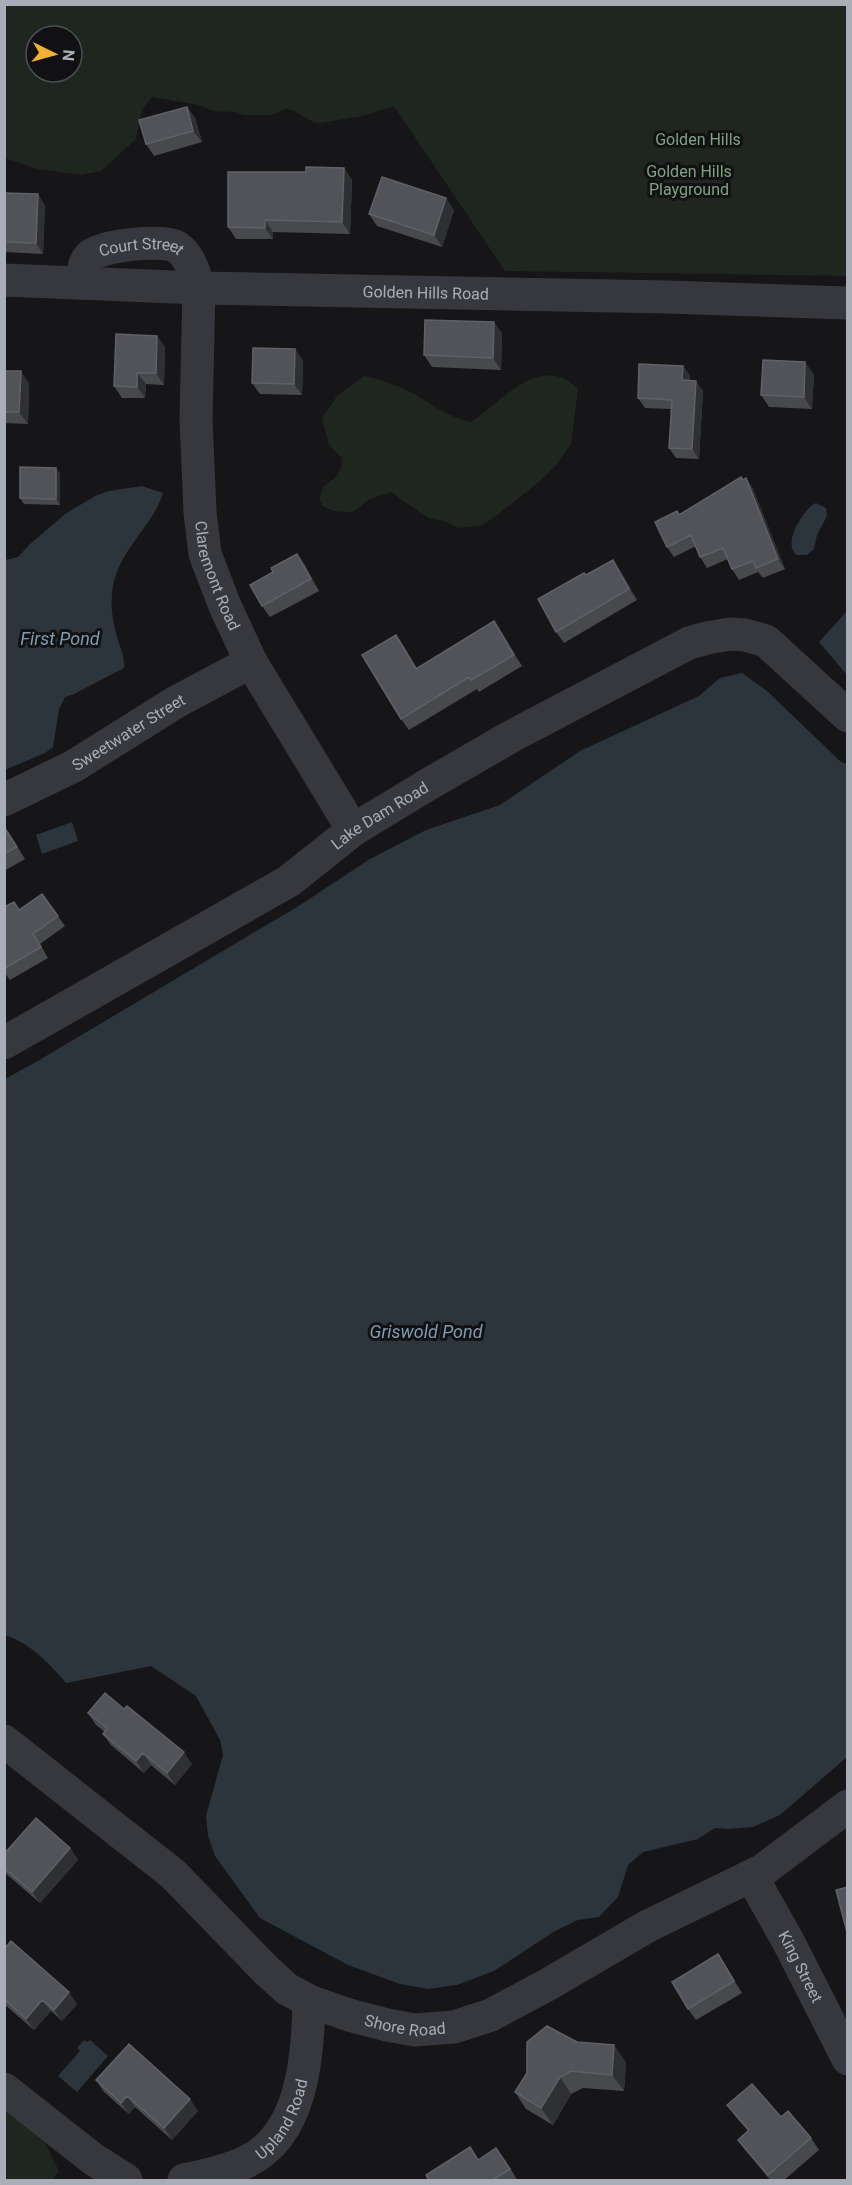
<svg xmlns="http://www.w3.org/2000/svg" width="852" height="2185" viewBox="0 0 852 2185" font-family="Roboto,sans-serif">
	<rect width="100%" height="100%" fill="#161618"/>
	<path fill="#1e261f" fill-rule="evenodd" d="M5,5H847V276L505,271L394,106L363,116L320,123L313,122L292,110L285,109L271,115H243L236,112L213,111L199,105L152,97L142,110L136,139L101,171L82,175L37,169L5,158ZM36,36H72V72H36Z
		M364,376C384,380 403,387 421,398C437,408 451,418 471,422C502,402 540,351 578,389L571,444L557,464L539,482L492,519L480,526L459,528L444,521L428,518L391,492L370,499L352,512L334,511L324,507L319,500L323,487L336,477L342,465L341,457L329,445L322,418L337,396Z
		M4,2107L43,2139L59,2171L53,2179L5,2180Z"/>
	<path fill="#2c353c" d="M142,486L163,493C153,526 121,547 113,586C110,603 112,620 117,637C120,648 125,656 124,668L74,694L65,697L59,709L53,747L45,753L5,770V560L18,557L29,545L65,514L95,496L109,491Z
		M816,503L826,508L827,516L817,535L814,549L807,555H797C781,544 804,508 816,503Z
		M847,611V675L819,642Z
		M742,673L767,691L841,762L847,764V1757L780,1815L753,1827L728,1829L715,1828L698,1839L643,1852L628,1865L618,1897L599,1917L578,1920L555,1931L494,1971L457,1985L428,1989L400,1984L348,1965L260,1918L215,1856L208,1836L206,1816L223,1755L220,1740L196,1696L151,1666L66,1683C48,1662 31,1644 5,1635V1079L36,1062L297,907L370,859L426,830L500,805L580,751L699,696L720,678Z
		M72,822L78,841L42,854L36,835Z
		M84,2040L87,2042L90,2040L108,2056L77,2092L58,2076L80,2051L77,2048Z"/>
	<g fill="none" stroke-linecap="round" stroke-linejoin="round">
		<g stroke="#37383d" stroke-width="33">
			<path id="s1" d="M4,280L199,288L667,297L848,303"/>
			<path id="s2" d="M82,283C83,274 83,263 90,256C102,245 164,239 177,247C190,256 195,274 199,288L196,419L200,512L205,554L225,606L251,662L353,830"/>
			<path id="s3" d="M4,800L74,766L176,702L251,662"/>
			<path id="s4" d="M4,1043L289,881L353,830L429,784L512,736L689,643L707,638L730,634L745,635L766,641L848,716"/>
			<path id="s5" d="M4,1741L173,1874L267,1971L287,1989L309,2001L349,2015L387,2025L415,2030L454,2027L491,2015L547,1985L648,1926L763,1870L848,1806"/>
			<path id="s6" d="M752,1877L788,1941L848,2059"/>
			<path d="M4,2089L93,2159L126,2180"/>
			<path id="s7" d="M184,2180C204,2176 227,2171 246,2162C303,2135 308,2056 309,2001"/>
		</g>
	</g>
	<path fill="#47494d" d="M187,107L195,118L202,142L154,156L146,144Z
		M344,168L352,180L350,234L273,232V239H236L228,227L306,172Z
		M4,193L45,205L43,254L4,252Z
		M454,210L442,247L377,226L369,214Z
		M502,333L501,370L432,367L424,355Z
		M157,336L165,347L164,385L146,384L145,398H122L114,386Z
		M295,349L303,361L302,395L260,394L252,383Z
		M683,366L690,376L689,380L703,391L699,459L676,458L669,448L671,409L645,408L638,398Z
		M4,371L29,383L28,424L4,423Z
		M814,374L812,409L769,407L761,395Z
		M60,473V505L24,504L20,498Z
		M746,478L753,489L785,569L763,578L758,572L739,580L732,569L728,559L707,568L700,557L696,546L674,557L667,547L679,514Z
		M297,554L305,565L319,591L270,617L262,606L273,572Z
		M621,572L637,600L564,643L556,632L586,575Z
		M502,633L522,666L479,692L477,689L409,730L401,719L396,635L417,668Z
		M4,825L25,859L4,871Z
		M42,894L65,926L40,944L48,958L10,980L4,972V907L19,910Z
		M124,1709L192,1764L175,1785L151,1765L144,1773L111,1745L103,1734L105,1732L96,1725L88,1713Z
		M70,1848L78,1860L40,1903L4,1872V1854Z
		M4,1949L77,2004L62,2021L51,2011L34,2030L4,2004Z
		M726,1966L742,1993L696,2020L688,2009Z
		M577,2042L626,2062L624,2091L583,2088L571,2094L553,2125L526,2109L515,2092Z
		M96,2080L198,2111L172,2140L135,2107L129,2114L104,2092Z
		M727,2105L781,2117L811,2138L819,2150L783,2181H771L746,2151L738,2140L748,2131L736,2117Z
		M478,2159L505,2160L518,2181H429Z"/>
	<path fill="#2f3033" d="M187,107L195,118L202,142L193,131Z
		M344,168L352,180L350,234L342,222Z
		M38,194L45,205L43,254L36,243Z
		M446,198L454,210L442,247L434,235Z
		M265,220L273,232V239L265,228Z
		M494,322L502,333L501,370L493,358Z
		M157,336L165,347L164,385L156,373Z
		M295,349L303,361L302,395L294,384Z
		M805,362L814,374L812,409L804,397Z
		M683,366L690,376L689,390L682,380Z
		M21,371L29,383L28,424L19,412Z
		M137,373L146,384L145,398L137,387Z
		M696,381L703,391L699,459L692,449Z
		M56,468L60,473V505L56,499Z
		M746,478L753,489L785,569L778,559Z
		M297,554L305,565L319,591L311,579Z
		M613,560L621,572L637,600L629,589Z
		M494,621L502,633L522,666L514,655Z
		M396,635L404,646L424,680L416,669Z
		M4,825L25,859L17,847L4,827Z
		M184,1752L192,1764L175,1785L167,1773Z
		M143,1753L151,1765L144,1773L136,1761Z
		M70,1848L78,1860L40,1903L32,1892Z
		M718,1954L726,1966L742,1993L734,1981Z
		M69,1992L77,2004L62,2021L54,2010Z
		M42,2000L51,2011L34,2030L26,2019Z
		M614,2045L626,2062L624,2091L612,2075Z
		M560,2077L571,2094L553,2125L541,2108Z
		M127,2096L135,2107L129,2114L121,2103Z
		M190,2099L198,2111L172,2140L164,2128Z"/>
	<path fill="#525359" stroke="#5f6168" stroke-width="1.5" d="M187,107L193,131L146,144L139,120Z
		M306,167L344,168L342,222L265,220V228L228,227V172H306Z
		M382,177L446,198L434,235L369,214Z
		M4,193L38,194L36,243L4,242Z
		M425,320L494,322L493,358L424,355Z
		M116,334L157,336L156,373H137V387L114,386Z
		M253,348L295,349L294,384L252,383Z
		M763,360L805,362L804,397L761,395Z
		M639,364L683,366L682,380L696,381L692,449L669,448L672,400L638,398Z
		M4,371H21L19,412H4Z
		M20,467L56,468V499L20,498Z
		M741,477L743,480L746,478L778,559L756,568L753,561L732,569L723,548L700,557L691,535L667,547L655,522L677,511L679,515Z
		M297,554L311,579L262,606L250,585L273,572L271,568Z
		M613,560L629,589L556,632L538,599L584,573L586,575Z
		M494,621L514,655L471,680L469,677L401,719L362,655L396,635L416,669Z
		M4,827L17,847L4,854Z
		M42,894L58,916L33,934L41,947L4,969V907L14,902L19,910Z
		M105,1693L124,1709L127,1706L184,1752L167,1773L143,1753L136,1761L103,1734L107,1728L88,1713Z
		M36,1818L70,1848L32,1892L4,1868V1854Z
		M848,1887V1936L836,1890Z
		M11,1941L69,1992L54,2010L42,2000L26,2019L4,1999V1949Z
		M718,1954L734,1981L688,2009L672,1982Z
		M547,2026L577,2042L614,2045L612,2075L571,2071L560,2077L541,2108L515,2092L527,2073V2042Z
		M129,2044L190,2099L164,2128L127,2096L121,2103L96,2080Z
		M752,2084L781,2117L788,2111L811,2138L768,2175L738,2140L749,2130L727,2105Z
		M470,2147L478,2160L496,2148L510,2169L491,2181H429L426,2175Z"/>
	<g text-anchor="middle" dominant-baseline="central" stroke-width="6" stroke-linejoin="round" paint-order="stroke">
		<g font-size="16" fill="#7fa381" stroke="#111113">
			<text x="698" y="139">Golden Hills</text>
			<text x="689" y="171">Golden Hills<tspan x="689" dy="18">Playground</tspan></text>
		</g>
		<g font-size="16" fill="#a8adb8" stroke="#111113">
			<text stroke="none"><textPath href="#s2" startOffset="82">Court Street</textPath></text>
			<text stroke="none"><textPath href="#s1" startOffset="422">Golden Hills Road</textPath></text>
			<text stroke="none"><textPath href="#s2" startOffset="456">Claremont Road</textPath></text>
			<text stroke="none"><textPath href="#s3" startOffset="142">Sweetwater Street</textPath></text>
			<text stroke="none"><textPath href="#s4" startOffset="440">Lake Dam Road</textPath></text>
			<text stroke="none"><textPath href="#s6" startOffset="102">King Street</textPath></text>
			<text stroke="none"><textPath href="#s5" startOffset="502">Shore Road</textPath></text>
			<text stroke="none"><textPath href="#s7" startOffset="123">Upland Road</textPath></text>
		</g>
		<g font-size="18" font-style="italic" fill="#7f9bb3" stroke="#111113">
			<text x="60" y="638">First Pond</text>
			<text x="426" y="1331">Griswold Pond</text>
		</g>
	</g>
	<rect width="852" height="2185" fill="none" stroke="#a8adb8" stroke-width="12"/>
	<g transform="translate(54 54) rotate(95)"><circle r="28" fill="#111113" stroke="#4d4f55" stroke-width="1.5"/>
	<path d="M0-4.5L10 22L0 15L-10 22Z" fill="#f2b134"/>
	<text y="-9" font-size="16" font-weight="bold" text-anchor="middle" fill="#a8adb8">N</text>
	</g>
</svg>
